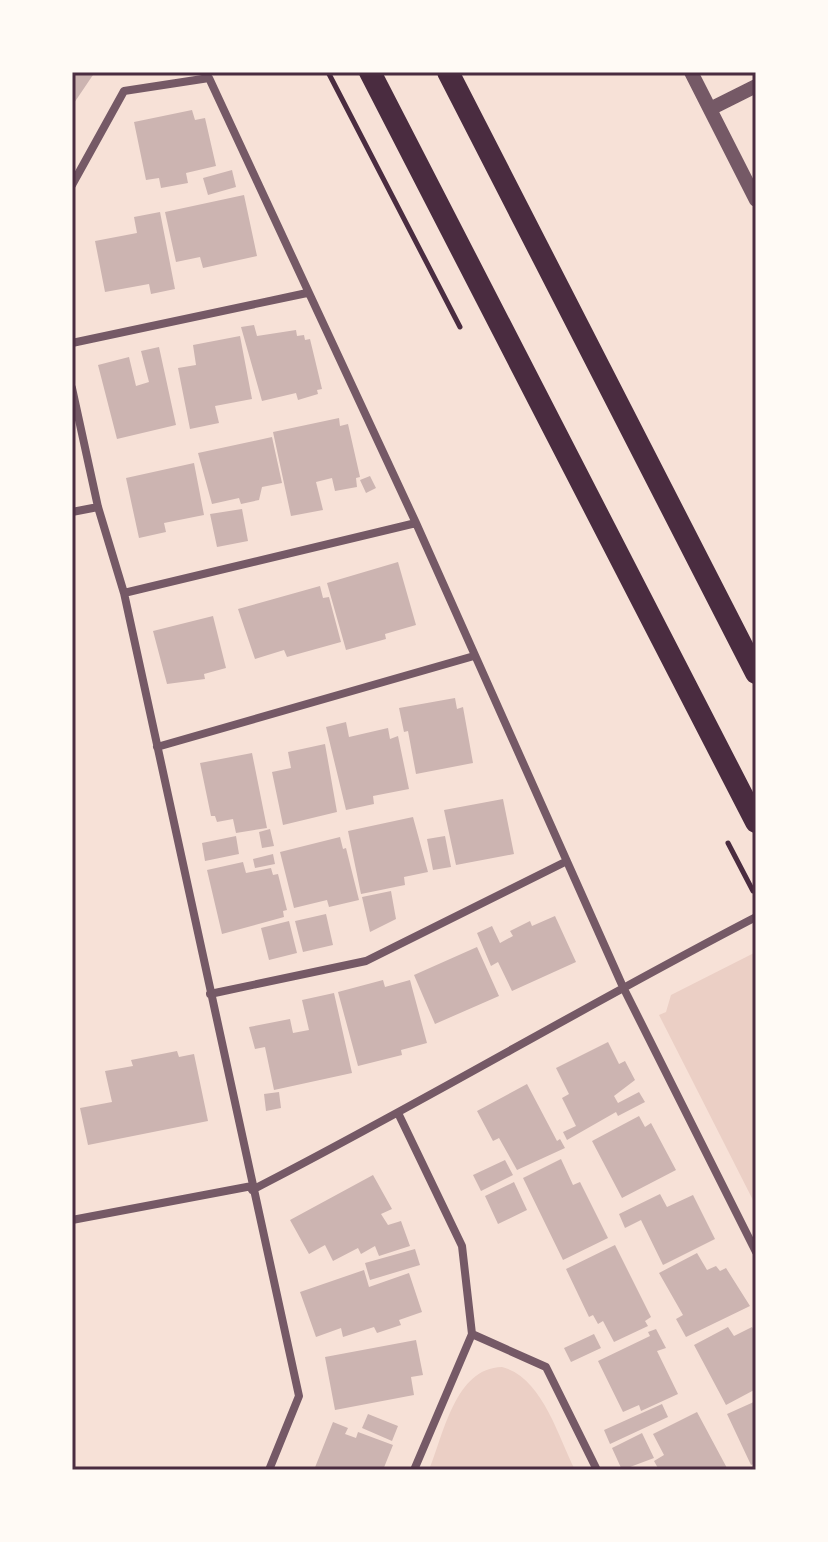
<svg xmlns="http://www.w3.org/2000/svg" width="828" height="1542" viewBox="0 0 828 1542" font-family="'Noto Sans',sans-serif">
	<rect width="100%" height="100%" fill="#f7e1d7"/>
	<path fill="#ebcfc5" d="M756,952V1206L659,1015L666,1012L671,995Z
		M502,1367C542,1377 558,1436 575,1470H429C444,1434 455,1368 502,1367Z"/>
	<path fill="#ccb4b1" d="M72,72H95L72,106Z
		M192,110L195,120L205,118L216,166L186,173L188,183L161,188L159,178L146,180L134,122Z
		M232,170L236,187L208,195L203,178Z
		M244,195L257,256L203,268L200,257L176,262L165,212Z
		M160,212L175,289L151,294L149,284L105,292L95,241L137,233L134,217Z
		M254,325L257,336L296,330L297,336L304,335L305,340L310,339L322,389L317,390L318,394L298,400L296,393L262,401L241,327Z
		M240,336L252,399L215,406L219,423L190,429L178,368L196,365L193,345Z
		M159,347L176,425L117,439L98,365L129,357L136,386L149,382L141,351Z
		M339,418L340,426L348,424L360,477L356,478L357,487L335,491L332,478L316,482L323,510L291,516L273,432Z
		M272,437L282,483L262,487L259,500L241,504L239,498L212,504L198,453Z
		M194,463L204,515L164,523L166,532L139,538L126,478Z
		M370,476L376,488L366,493L360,480Z
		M242,509L248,541L217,547L210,514Z
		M398,562L416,625L385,634L386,639L346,650L327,583Z
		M320,586L323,598L329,597L341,642L287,657L284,650L255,659L238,609Z
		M213,616L226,668L204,674L205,679L167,684L153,631Z
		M455,698L457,709L463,707L473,763L416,774L408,731L404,732L399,708Z
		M346,722L349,737L388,728L390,739L398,736L409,789L373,796L374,804L346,810L326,727Z
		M325,744L337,812L283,825L272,772L291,768L288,752Z
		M252,753L267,828L236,833L233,819L217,822L215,816H211L200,763Z
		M503,799L514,854L456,865L444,810Z
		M413,817L428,872L404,877L405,885L361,894L348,831Z
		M270,829L274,846L262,848L259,832Z
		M236,836L239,854L205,861L202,843Z
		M445,836L451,867L433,870L427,839Z
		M340,837L343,849L346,848L359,900L329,907L327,900L294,908L280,852Z
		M273,854L275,864L255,868L253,859Z
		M243,862L246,873L271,868L273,875L278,874L287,910L283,911L284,917L222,934L207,870Z
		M391,891L396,919L370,932L362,897Z
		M326,914L333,945L303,952L295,921Z
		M555,916L576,962L512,991L498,962L491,966L477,933L492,926L500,943L513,936L510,931L530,921L532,926Z
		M289,921L297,953L269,960L261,928Z
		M477,947L499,996L435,1024L414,975Z
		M383,980L385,987L410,980L427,1043L401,1050L402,1055L358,1066L338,992Z
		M334,993L352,1073L274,1090L265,1047L255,1049L249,1027L290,1019L293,1033L309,1030L302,1000Z
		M608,1042L619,1064L625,1061L635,1080L614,1096L618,1103L639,1092L645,1102L618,1116L616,1112L567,1140L563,1132L576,1126L562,1098L569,1094L556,1068Z
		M177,1051L179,1057L194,1054L208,1121L88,1145L80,1108L112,1102L105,1071L133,1066L131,1060Z
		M527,1084L557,1141L560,1139L565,1148L517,1170L499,1138L493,1141L477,1111Z
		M279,1092L281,1108L266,1111L264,1094Z
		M639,1116L645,1127L651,1123L676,1170L622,1198L592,1141Z
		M561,1159L573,1185L580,1182L608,1238L563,1260L523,1178Z
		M505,1160L513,1175L481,1191L473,1175Z
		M373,1175L392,1209L381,1214L388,1225L401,1221L410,1246L379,1256L375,1246L361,1254L358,1248L333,1261L325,1245L309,1254L290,1220Z
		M514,1182L527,1210L498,1224L485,1196Z
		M660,1194L667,1207L693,1195L715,1239L663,1265L641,1220L625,1228L619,1214Z
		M615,1245L651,1317L645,1321L648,1326L614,1342L603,1321L598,1324L593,1315L589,1317L566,1269Z
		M415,1249L420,1265L370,1280L365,1263Z
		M697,1253L707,1270L716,1266L720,1271L726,1268L750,1306L686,1337L676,1319L683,1315L659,1273Z
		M364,1270L369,1287L409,1273L422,1312L399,1320L401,1325L377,1333L374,1327L343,1337L341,1328L316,1337L300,1292Z
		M728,1327L734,1336L752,1327L756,1334V1389L726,1405L694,1345Z
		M656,1329L666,1348L657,1351L678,1394L641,1411L639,1405L623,1412L598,1361L650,1336L648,1332Z
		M594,1334L601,1348L571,1362L564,1348Z
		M416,1340L423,1375L411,1377L414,1395L335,1410L325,1357Z
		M756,1401V1463L751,1465L727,1414Z
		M662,1404L668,1417L610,1444L604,1430Z
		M697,1412L728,1470H659L654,1461L664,1455L653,1434Z
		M368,1414L398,1426L392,1441L362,1428Z
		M333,1422L348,1428L345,1434L356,1438L358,1432L393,1445L383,1470H314Z
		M642,1433L654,1458L622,1470L612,1448Z"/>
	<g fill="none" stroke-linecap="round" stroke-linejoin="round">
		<path stroke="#4a2c40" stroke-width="5" d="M328,72L460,327
			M728,843L753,891"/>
		<path stroke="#755966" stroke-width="8" d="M72,185L124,91L209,78L416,523L623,987L756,1252
			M72,343L307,293
			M72,388L98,507L124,593L299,1396L269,1470
			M72,512L98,507
			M124,593L416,523
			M157,747L474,656
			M210,994L366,961L565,862
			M399,1115L462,1246L472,1334L414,1470
			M252,1190C422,1103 586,1005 756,917
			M72,1220L252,1186
			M472,1334L546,1367L597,1470"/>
		<path stroke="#755966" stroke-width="14" d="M691,72L756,200
			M710,109L756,86"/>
		<path stroke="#4a2c40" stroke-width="22" d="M370,72L756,822
			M448,72L756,673"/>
	</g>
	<rect width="828" height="1542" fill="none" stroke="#fffaf5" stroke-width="148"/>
	<rect x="74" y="74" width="680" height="1394" fill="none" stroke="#4a2c40" stroke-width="3"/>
</svg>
